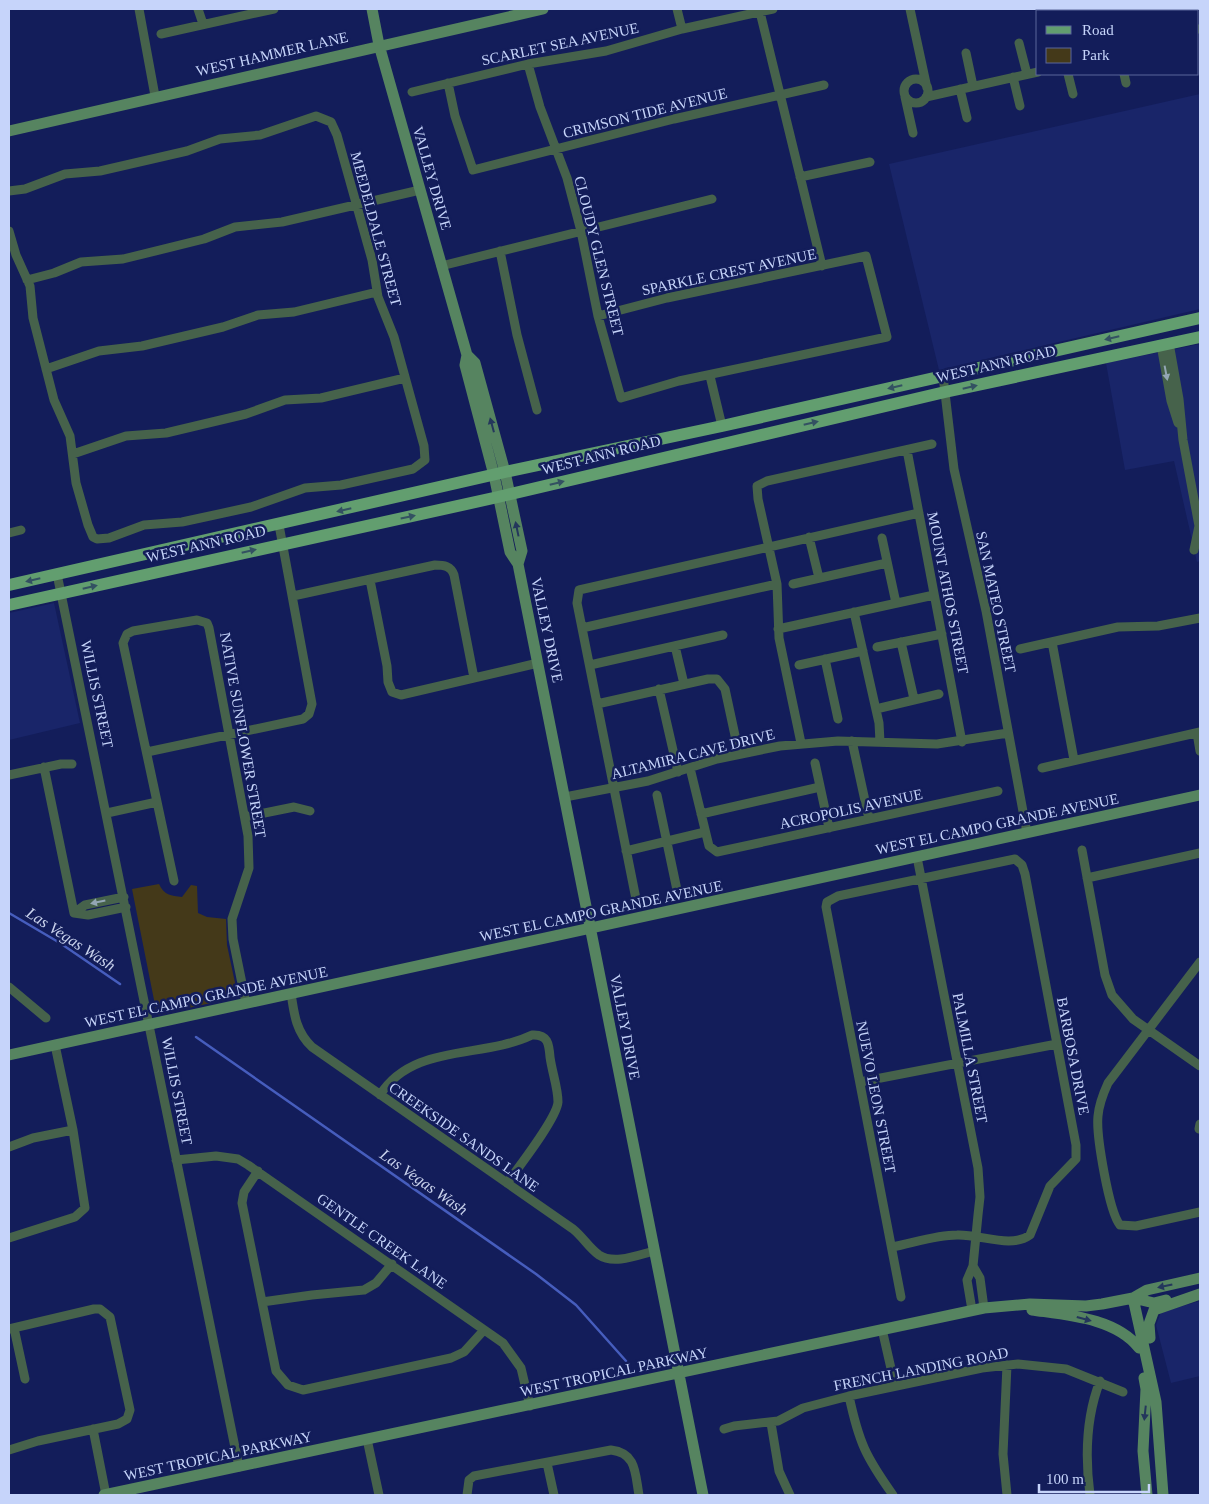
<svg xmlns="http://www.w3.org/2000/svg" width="1209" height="1504" viewBox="0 0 1209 1504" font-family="'Times New Roman',serif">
	<rect width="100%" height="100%" fill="#131d5a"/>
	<path fill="#192569" d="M1200,94V309L939,370L889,164Z
		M1200,344V561L1197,562L1174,461L1125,470L1106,363Z
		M54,603L80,723L9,740V613Z
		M1200,1301V1376L1171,1383L1156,1325L1161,1312Z"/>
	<path fill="#443919" d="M159,884C164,895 171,896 182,897L191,885L197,886L198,913L207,917L226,919L227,945L238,997L157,1015L132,889Z"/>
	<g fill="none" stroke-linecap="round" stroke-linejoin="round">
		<path stroke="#465dbd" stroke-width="2.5" d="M9,913L60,943L120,984
			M196,1037L536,1274L576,1305L626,1361"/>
		<path stroke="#46624b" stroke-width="9" d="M139,9L155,96
			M198,9L203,24
			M677,9L682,29
			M910,9L927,88
			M760,12L822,266
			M1198,29H1200
			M161,34L274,9
			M1019,43L1027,74
			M966,53L973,86
			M528,64L540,107L567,178L581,231L598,316L621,398L679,381L887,337L866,256L667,298L598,316
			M1068,74L1073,94
			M1124,74L1126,83
			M1013,77L1020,106
			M904 91a12 12 0 1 1 24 0a12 12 0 1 1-24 0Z
			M448,83L455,116L473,170L674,119L824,85
			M960,89L967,118
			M412,92L528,64L606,51L682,29L773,9
			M905,97L913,133
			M926,97L1038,72
			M800,177L870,162
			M9,191L25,189L65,174L100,171L187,151L220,139L260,135L316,116L331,122L337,135L372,260L378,297L394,337L424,446L425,460L413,469L341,485L305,488L251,507L182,522L144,525L109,538L97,539L93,537L88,525L76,483L70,436L54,400L33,318L30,286L16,255L9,231
			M500,251L517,335L537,410
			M441,266L712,199
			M27,280L54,273L81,262L123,259L204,239L235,227L282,222L420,190
			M1169,343L1179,399L1183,440L1199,526L1194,550
			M1161,345L1171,401L1178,423
			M46,369L99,351L142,346L223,327L258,315L294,312L377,292
			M710,376L722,426
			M943,376L954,469L986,611L1027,833
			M907,450L962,742
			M73,454L126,436L166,433L246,414L285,400L321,398L405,378
			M9,533L21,530
			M809,537L819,578
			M882,538L896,603
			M57,574L239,1467
			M370,580L387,666L388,682L392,692L401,695L538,663
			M793,584L887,563
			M293,596L435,565C444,565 451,566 454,575L474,678
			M854,612L879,723L880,742
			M582,628L777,584
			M778,629L934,595
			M901,642L914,699
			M1052,642L1074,760
			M675,646L684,684
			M877,647L942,634
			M1020,649L1118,627L1158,626L1200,618
			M825,659L838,719
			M590,665L723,635
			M799,665L863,651
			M659,689L678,772
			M597,704L708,679H717L725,689L739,754
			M876,709L939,694
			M1197,733L1200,751
			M852,741L869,819
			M801,743L779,638L777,584L758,499L757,486L767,481L932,444
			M147,752L303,719L309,714L312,704L279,525
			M815,763L829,828
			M44,767L74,913
			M690,768L709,846L717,852L998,791
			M1042,768L1200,732
			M9,775L61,764H72
			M657,795L677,890
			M565,797L648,781L717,759L780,746L838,741L937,744L1008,733
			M107,813L157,802
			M701,814L820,787
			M245,817L294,807L310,811
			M1082,850L1105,975L1112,995L1133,1019L1200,1066
			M626,851L705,832
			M917,857L978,1168L980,1197L978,1215L973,1266L967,1280L972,1310
			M1087,878L1200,853
			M174,881L123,643L127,634L133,631L197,620L207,623L209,628L248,836L249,868L232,919L233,939L246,1003
			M636,899L577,603L579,590L919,513
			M74,913L85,905L124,897
			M74,913L88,915L126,907
			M1200,962L1108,1083C1103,1094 1099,1104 1098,1116C1096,1135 1109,1212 1120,1225L1136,1226L1200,1212
			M9,987L46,1018
			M291,993C294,1014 296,1032 312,1047L573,1229C583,1237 589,1248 599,1255C614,1265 638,1255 654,1251
			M860,1082L1057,1044
			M380,1095C413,1043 482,1059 532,1035C548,1034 549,1044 550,1057C552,1072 558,1088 558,1102C557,1118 518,1168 507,1183
			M1199,1129L1200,1124
			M9,1147L33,1138L73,1130
			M176,1160L216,1156L238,1159L248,1165L503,1343L521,1368L530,1406
			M258,1171L244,1192L242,1203L276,1371L288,1385L303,1390L451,1358L464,1352L484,1330
			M9,1238L75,1217L85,1208L73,1130L55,1045
			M892,1247C913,1243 936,1235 957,1235C980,1234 1011,1249 1030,1235L1050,1186L1076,1159V1145L1025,874L1022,865L1015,859L838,896L827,902L826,907L901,1297
			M973,1266L980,1278L984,1308
			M262,1302L312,1295L364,1290L376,1283L392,1264
			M14,1328L25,1379
			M9,1329L94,1309H100L110,1317L130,1410L127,1419L118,1424L38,1441L9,1450
			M882,1329L895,1386
			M849,1396C859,1443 866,1457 893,1495
			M771,1423L779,1471L790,1495
			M93,1429L106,1495
			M724,1429L734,1426L778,1421L803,1408L849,1396L982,1368L1018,1364L1066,1369L1123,1392
			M367,1439L379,1495
			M547,1463L554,1495
			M467,1495L469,1480L474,1476L611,1450C637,1453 635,1474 639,1495
			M1007,1495L1003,1454L1007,1365
			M1090,1495C1085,1457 1086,1417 1100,1381"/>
		<path stroke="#568460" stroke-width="11" d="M372,9L379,45L467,355L465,365L494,475L510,552L518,564L703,1495
			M9,131L543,9
			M467,355L475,363L505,472L522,551L518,564
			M9,1055L1200,795
			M1133,1298L1156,1402L1163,1495
			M1133,1298L1154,1303L1166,1300
			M1032,1310C1067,1315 1116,1318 1139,1348
			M1150,1338L1149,1324L1154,1310L1200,1294
			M1144,1378L1146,1389L1143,1451L1147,1495
			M104,1495L984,1308L1030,1304L1086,1306L1102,1304L1133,1298L1147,1290L1200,1278"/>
		<path stroke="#629e6f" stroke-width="12" d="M9,585L505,472L722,426L1200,318
			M9,605L498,497L945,392L1200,337"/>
	</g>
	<defs><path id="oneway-solid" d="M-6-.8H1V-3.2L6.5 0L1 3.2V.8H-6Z" transform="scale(1.25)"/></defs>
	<g fill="#335162">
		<use href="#oneway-solid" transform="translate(1112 338) rotate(167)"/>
		<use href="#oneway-solid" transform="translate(895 387) rotate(167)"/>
		<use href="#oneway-solid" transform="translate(970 387) rotate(-13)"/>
		<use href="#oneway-solid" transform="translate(811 423) rotate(-13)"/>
		<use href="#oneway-solid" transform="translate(557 483) rotate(-14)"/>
		<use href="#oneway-solid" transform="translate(344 510) rotate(167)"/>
		<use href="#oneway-solid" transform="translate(408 517) rotate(-12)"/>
		<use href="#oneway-solid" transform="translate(249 551) rotate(-13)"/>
		<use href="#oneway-solid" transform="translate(33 580) rotate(167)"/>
		<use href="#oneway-solid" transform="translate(90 587) rotate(-13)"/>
	</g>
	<g fill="#93a6b4">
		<use href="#oneway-solid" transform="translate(1166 373) rotate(79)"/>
		<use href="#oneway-solid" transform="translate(98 902) rotate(168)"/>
	</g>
	<g fill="#24375c">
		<use href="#oneway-solid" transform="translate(492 425) rotate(-105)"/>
		<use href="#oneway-solid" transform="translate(517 529) rotate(-102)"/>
		<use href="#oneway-solid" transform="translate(1165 1286) rotate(168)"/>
		<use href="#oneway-solid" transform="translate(1084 1319) rotate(15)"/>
		<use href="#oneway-solid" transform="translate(1145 1413) rotate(96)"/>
	</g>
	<g text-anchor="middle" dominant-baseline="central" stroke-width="5" stroke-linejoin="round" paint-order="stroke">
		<g font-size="15" fill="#c6d4fa" stroke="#131d5a">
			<text transform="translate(560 44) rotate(-12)">SCARLET SEA AVENUE</text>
			<text transform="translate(272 54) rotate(-13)">WEST HAMMER LANE</text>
			<text transform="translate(645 113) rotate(-14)">CRIMSON TIDE AVENUE</text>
			<text transform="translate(432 178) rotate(74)">VALLEY DRIVE</text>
			<text transform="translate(376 229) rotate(75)">MEEDELDALE STREET</text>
			<text transform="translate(599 256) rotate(76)">CLOUDY GLEN STREET</text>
			<text transform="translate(729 272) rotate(-12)">SPARKLE CREST AVENUE</text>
			<text transform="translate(996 364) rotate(-13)">WEST ANN ROAD</text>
			<text transform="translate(601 455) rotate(-14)">WEST ANN ROAD</text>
			<text transform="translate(206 544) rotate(-13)">WEST ANN ROAD</text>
			<text transform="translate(948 593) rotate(79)">MOUNT ATHOS STREET</text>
			<text transform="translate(996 602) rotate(78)">SAN MATEO STREET</text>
			<text transform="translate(547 630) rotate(78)">VALLEY DRIVE</text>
			<text transform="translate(97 694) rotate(78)">WILLIS STREET</text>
			<text transform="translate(243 735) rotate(80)">NATIVE SUNFLOWER STREET</text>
			<text transform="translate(693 754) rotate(-14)">ALTAMIRA CAVE DRIVE</text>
			<text transform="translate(851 809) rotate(-12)">ACROPOLIS AVENUE</text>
			<text transform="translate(997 824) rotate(-12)">WEST EL CAMPO GRANDE AVENUE</text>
			<text transform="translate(601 911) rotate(-12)">WEST EL CAMPO GRANDE AVENUE</text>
			<text transform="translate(206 997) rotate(-12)">WEST EL CAMPO GRANDE AVENUE</text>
			<text transform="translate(625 1027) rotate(79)">VALLEY DRIVE</text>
			<text transform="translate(1073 1056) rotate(79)">BARBOSA DRIVE</text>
			<text transform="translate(970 1058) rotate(79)">PALMILLA STREET</text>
			<text transform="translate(177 1091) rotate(79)">WILLIS STREET</text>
			<text transform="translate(876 1097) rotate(79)">NUEVO LEON STREET</text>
			<text transform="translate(464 1137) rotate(35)">CREEKSIDE SANDS LANE</text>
			<text transform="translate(382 1241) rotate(35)">GENTLE CREEK LANE</text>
			<text transform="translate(921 1369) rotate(-11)">FRENCH LANDING ROAD</text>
			<text transform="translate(614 1372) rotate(-12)">WEST TROPICAL PARKWAY</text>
			<text transform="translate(218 1456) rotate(-12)">WEST TROPICAL PARKWAY</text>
		</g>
		<g font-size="16" font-style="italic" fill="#c9d2ec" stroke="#131d5a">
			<text transform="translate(71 939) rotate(33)">Las Vegas Wash</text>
			<text transform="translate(424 1182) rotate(35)">Las Vegas Wash</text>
		</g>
	</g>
	<rect width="1209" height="1504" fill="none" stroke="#c6d4fa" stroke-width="20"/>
	<rect x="1036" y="10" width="162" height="65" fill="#131d5a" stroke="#5b669a"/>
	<rect x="1046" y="26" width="25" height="8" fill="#629e6f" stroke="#5b669a"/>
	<text x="1082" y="35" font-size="15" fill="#c6d4fa">Road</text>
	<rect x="1046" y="48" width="25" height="15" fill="#443919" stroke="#5b669a"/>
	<text x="1082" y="60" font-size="15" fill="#c6d4fa">Park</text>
	<path d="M1039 1484v8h110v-8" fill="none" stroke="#c6d4fa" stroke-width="2.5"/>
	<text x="1046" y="1484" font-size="15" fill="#c6d4fa" stroke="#131d5a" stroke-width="4" paint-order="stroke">100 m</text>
</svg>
